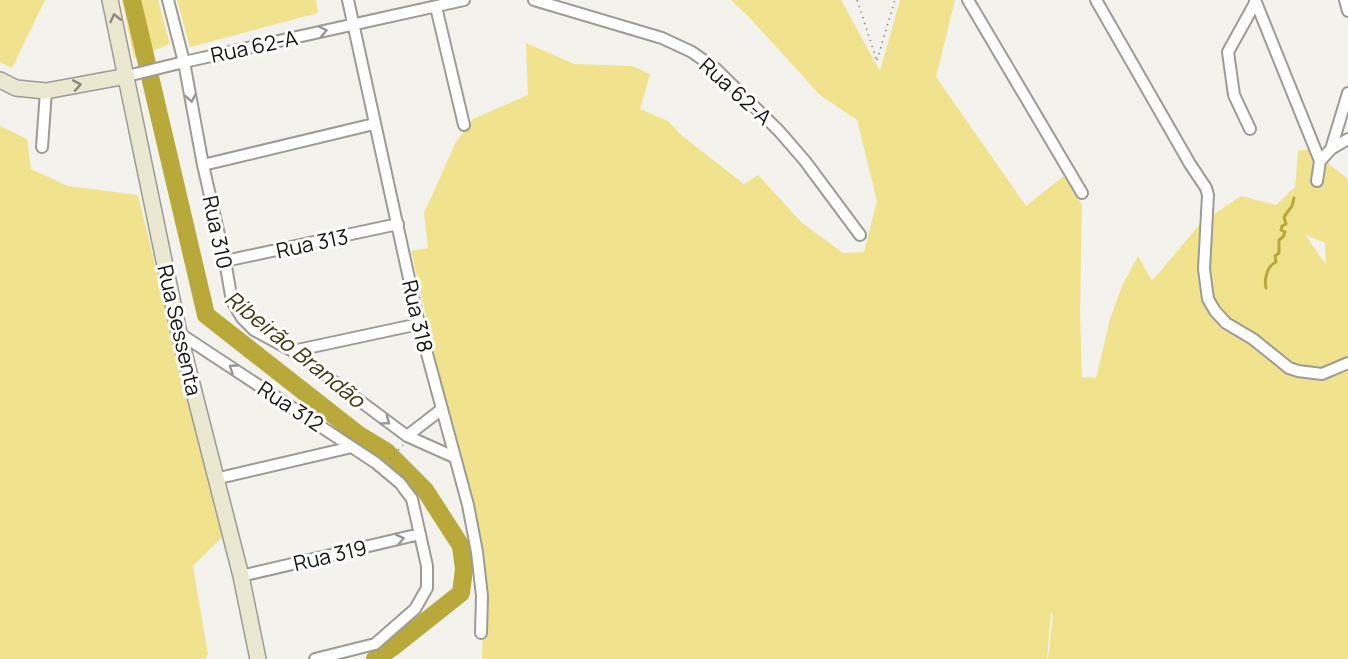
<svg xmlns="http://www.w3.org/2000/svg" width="1348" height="659" viewBox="0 0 1348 659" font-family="Manrope,sans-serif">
	<rect width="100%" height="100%" fill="#f3f2ec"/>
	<path fill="#f1e38d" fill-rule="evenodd" d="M0,0H45L12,68L0,62Z
		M122,0H158L170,44L134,58Z
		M177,0H316L318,13L190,47Z
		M731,0H841L880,71L900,0H955L936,77L1026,206L1064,176L1082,205L1080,313L1082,377L1096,378L1110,319L1122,286L1138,256L1152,281L1200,224L1241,196L1276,205L1295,187L1298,151L1310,149L1348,179V659H1048L1053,615L1051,612L1047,659H482L485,555L452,428L411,251L428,248L424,213L456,142L473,119L528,95L526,43L574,64L632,66L650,74L640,109L668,121L681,135L744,184L758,175L801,222L843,253L864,252L877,201L857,120L820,95L749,17ZM1305,234L1325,243L1326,265Z
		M0,126L27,139L31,169L68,186L138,195L222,537L193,566L208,654L205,659H0Z"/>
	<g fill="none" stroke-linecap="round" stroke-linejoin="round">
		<path stroke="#b9a83a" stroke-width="3" d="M1266,288C1264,279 1267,266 1276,262L1275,256L1279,253V240L1283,237L1285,232L1281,230L1282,226L1286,224L1284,217L1292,206L1294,198"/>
		<path stroke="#b9a83a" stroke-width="18" d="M132,0L206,315L359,435L387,452L425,490L461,546L464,569L461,593L393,647L375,659"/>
		<defs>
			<path id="street" d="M168,0L184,62L203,165L225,261L232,301L242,318L254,330L293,351L407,436L454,457
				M348,0L419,324L468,505L477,552L482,596L481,633
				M534,0L662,38L692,52L716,69L779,131L805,161L860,235
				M968,0L1082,193
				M1096,0L1190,164L1206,188L1208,195L1204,269L1208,299L1215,311L1226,323L1253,339L1289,368L1298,371L1322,374L1348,363
				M1255,0L1320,161
				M1345,0L1348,11
				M436,7L464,125
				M127,76L184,62L464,0
				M1250,129L1234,95L1228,52L1255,3
				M42,147L46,91
				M1331,149L1348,139
				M203,165L374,124
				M1317,181L1320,161L1331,149L1348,93
				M225,261L398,224
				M179,333L376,463L400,483L412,499L427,566V588L415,609L375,644L315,659
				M293,351L419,324
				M407,436L442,409
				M215,479L352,447
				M241,576L420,534"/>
			<path id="secondary" d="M110,0L179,333L241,576L258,659
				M0,80L16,88L46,91L127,76"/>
		</defs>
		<use href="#street" stroke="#9c9b96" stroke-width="14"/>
		<use href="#secondary" stroke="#9c9b96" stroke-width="18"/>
		<path stroke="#8a8985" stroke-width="1.5" stroke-dasharray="1.5 4.5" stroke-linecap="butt" d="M857,0L877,61
			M877,60L895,0
			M390,459L403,445"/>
		<use href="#street" stroke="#fff" stroke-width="10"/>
		<use href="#secondary" stroke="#ebe8d2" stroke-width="15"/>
	</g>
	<defs><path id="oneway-chevron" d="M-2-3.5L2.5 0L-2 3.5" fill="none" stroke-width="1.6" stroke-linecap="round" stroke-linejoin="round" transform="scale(1.5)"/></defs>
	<g stroke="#8a887b">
		<use href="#oneway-chevron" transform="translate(115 18) rotate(-103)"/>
		<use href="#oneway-chevron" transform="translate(77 85) rotate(-10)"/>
	</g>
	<g stroke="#959594">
		<use href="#oneway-chevron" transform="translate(323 31) rotate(-12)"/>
		<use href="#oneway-chevron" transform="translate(191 98) rotate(80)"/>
		<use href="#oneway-chevron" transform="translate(233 368) rotate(-147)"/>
		<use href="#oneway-chevron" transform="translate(386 421) rotate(37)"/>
		<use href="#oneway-chevron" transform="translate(400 539) rotate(-13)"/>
	</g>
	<g text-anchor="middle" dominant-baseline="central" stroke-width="6" stroke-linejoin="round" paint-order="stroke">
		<g font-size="21" fill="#131311" stroke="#fff">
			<text transform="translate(254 46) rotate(-12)">Rua 62-A</text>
			<text transform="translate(736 91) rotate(42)">Rua 62-A</text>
			<text transform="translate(218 232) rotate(78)">Rua 310</text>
			<text transform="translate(312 243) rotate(-12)">Rua 313</text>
			<text transform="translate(418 316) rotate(77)">Rua 318</text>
			<text transform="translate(180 330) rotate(77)">Rua Sessenta</text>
			<text transform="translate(291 406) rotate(33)">Rua 312</text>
			<text transform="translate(330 555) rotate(-13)">Rua 319</text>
		</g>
		<g font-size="22" font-style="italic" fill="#40390b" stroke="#fff">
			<text transform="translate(295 349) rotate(39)">Ribeirão Brandão</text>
		</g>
	</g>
</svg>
